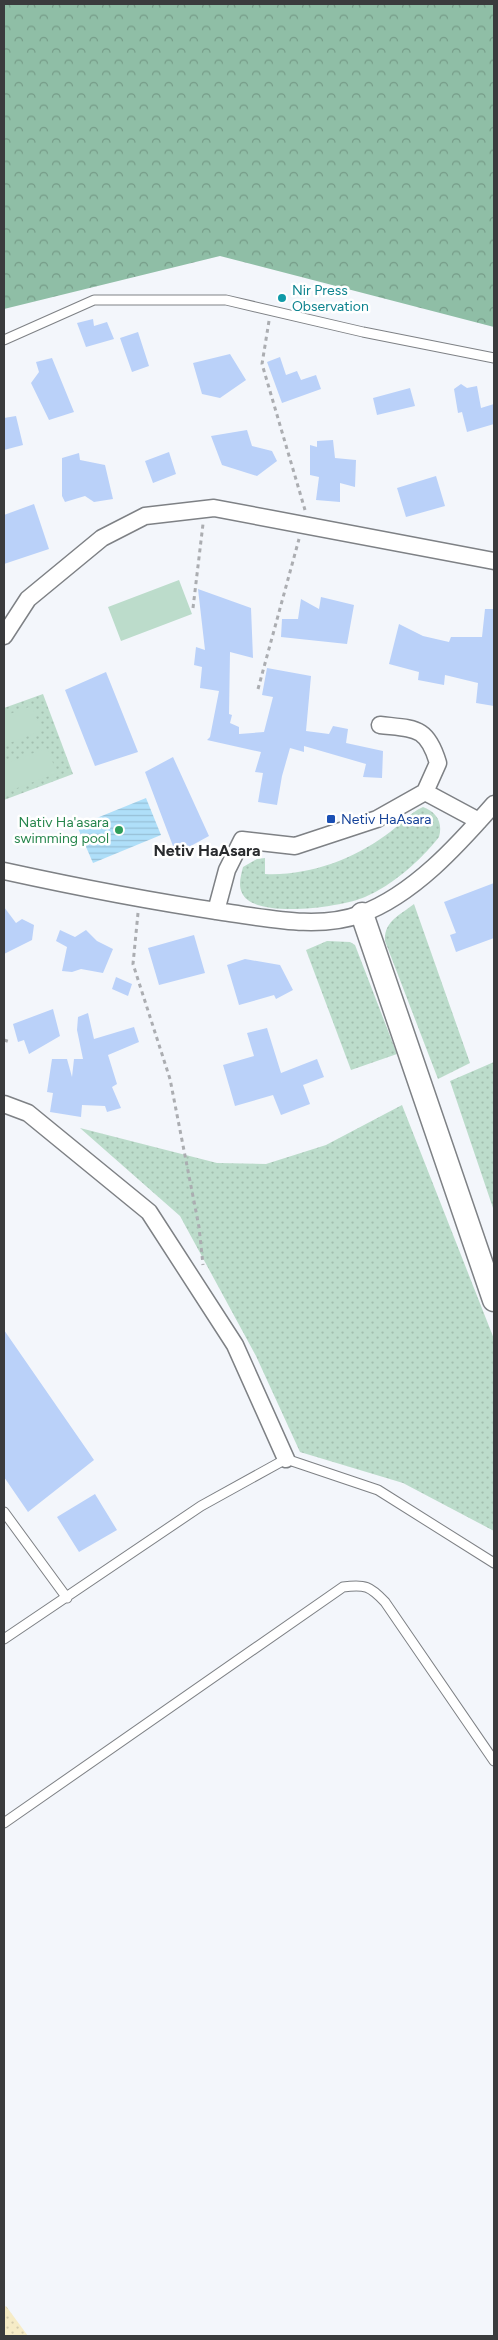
<svg xmlns="http://www.w3.org/2000/svg" width="498" height="2340" viewBox="0 0 498 2340" font-family="Figtree,sans-serif">
	<defs>
		<pattern id="grass-dots" width="8" height="8" patternUnits="userSpaceOnUse" patternTransform="scale(1.25)"><rect width="8" height="8" fill="#bcdccb"/><path d="M2 2h.1M6 6h.1" fill="none" stroke="#a2beaf" stroke-width="1.8" stroke-linecap="round"/></pattern>
		<pattern id="forest-crowns" width="20" height="18" patternUnits="userSpaceOnUse" patternTransform="scale(1.25)"><rect width="20" height="18" fill="#8fbea6"/><path d="M2 6a3 3 0 1 1 6 0M12 15a3 3 0 1 1 6 0" fill="none" stroke="#769c88"/></pattern>
		<pattern id="sand-dots" width="8" height="8" patternUnits="userSpaceOnUse" patternTransform="scale(1.25)"><rect width="8" height="8" fill="#f6ecc7"/><path d="M2 2h.1M6 6h.1" fill="none" stroke="#d4cbac" stroke-width="1.8" stroke-linecap="round"/></pattern>
		<pattern id="water-rules" width="6" height="5" patternUnits="userSpaceOnUse" patternTransform="scale(1.25)"><rect width="6" height="5" fill="#afdff9"/><path d="M0 2.5h6" fill="none" stroke="#97c0d6"/></pattern>
	</defs>
	<rect width="100%" height="100%" fill="#f3f6fb"/>
	<path fill="url(#grass-dots)" d="M43,694L73,774L4,800V708Z
		M423,807C437,812 443,823 439,837C420,861 393,885 365,897C343,907 254,920 242,893C238,885 241,875 243,867L257,859L265,858V874C308,876 352,860 386,835C399,826 409,813 423,807Z
		M414,904L470,1063L438,1079L385,941C384,921 399,916 414,904Z
		M327,941L350,942L355,945L397,1054L351,1070L306,950Z
		M494,1062V1211L450,1081Z
		M402,1105L494,1339V1531L403,1483L300,1452L256,1356L180,1216L80,1128L217,1163L266,1164L326,1145Z"/>
	<path fill="url(#forest-crowns)" d="M4,4H494V327L220,256L4,309Z"/>
	<path fill="url(#sand-dots)" d="M6,2306L28,2336H4V2307Z"/>
	<path fill="#bcdccb" d="M179,580L192,614L121,641L108,607Z
		M32,706L41,731L4,745V716Z
		M47,748L57,773L4,793V764Z"/>
	<path fill="url(#water-rules)" d="M146,798L161,835L93,863L77,826Z"/>
	<path fill="#bad1f9" d="M93,319L94,326L107,322L114,339L86,347L77,323Z
		M138,332L149,366L132,372L120,338Z
		M230,354L246,380L220,398L202,394L193,363Z
		M280,357L286,375L297,371L301,380L316,375L321,389L282,403L267,362Z
		M52,358L74,412L49,420L31,383L39,372L36,362Z
		M461,384L467,388L477,386L481,408L494,404V424L467,432L462,412L458,413L454,389Z
		M410,388L415,406L377,415L373,398Z
		M16,416L23,445L4,450V418Z
		M247,430L252,446L272,451L277,461L257,476L222,465L211,436Z
		M333,440L335,458L356,460L355,487L340,483V502L316,500L319,477L310,475V445L317,447V441Z
		M169,452L176,474L153,483L145,461Z
		M79,453L80,460L105,465L113,499L94,502L85,496L65,502L62,496V458Z
		M436,476L445,506L406,517L397,488Z
		M34,504L49,549L4,564V515Z
		M198,589L251,608L253,658L230,652L229,714L232,715L230,723L239,727V734L264,732L273,697L262,695L267,668L311,676L306,731L329,734L333,726L348,729L346,743L383,751L382,778L363,777L366,764L304,746V752L290,748L282,776L277,805L258,802L263,773L255,772L261,752L207,740L210,737L219,691L200,688L202,667L194,665L196,647L205,650Z
		M321,597L354,605L347,644L281,637L282,619H298L301,599L319,609Z
		M485,609H494V706L476,703L478,683L445,675L444,685L418,680L419,672L389,664L399,624L423,636L449,642L451,637H482Z
		M106,672L138,752L95,766L65,690Z
		M173,757L209,836L176,854L145,772Z
		M494,883V938L456,952L450,935L456,933L444,902Z
		M4,907L16,923L22,919L34,925L32,940L4,954Z
		M60,930L75,937L86,930L97,941L113,949L103,973L81,969L72,972L62,971L67,947L56,941Z
		M194,935L205,973L159,985L148,948Z
		M245,959L280,965L293,990L276,999L274,995L239,1005L227,965Z
		M116,977L132,984L128,996L112,989Z
		M53,1009L60,1036L29,1054L24,1040L18,1042L13,1024Z
		M88,1013L94,1039L134,1027L139,1042L108,1055L117,1084L112,1087L121,1108L107,1112L105,1106L82,1105L81,1117L50,1112L53,1093L47,1092L52,1059H67L72,1077L74,1059H83L77,1030L78,1017Z
		M267,1028L281,1073L317,1059L324,1077L303,1085L310,1104L281,1115L273,1095L235,1106L223,1065L254,1056L247,1033Z
		M4,1330L94,1460L28,1512L4,1477Z
		M95,1494L117,1530L79,1552L57,1517Z"/>
	<g fill="none" stroke-linecap="round" stroke-linejoin="round">
		<defs>
			<path id="lane" d="M4,340L94,300H226L363,332L494,358
				M4,1512L67,1598
				M4,1639L201,1506L286,1459L378,1490L494,1563
				M4,1823L343,1587C365,1584 370,1586 385,1602L494,1761"/>
			<path id="street" d="M4,636L28,599L102,538L145,516L214,508L494,561
				M425,792L479,821
				M4,871C77,887 149,901 223,912C267,918 319,930 361,914C413,895 458,845 494,804
				M216,911L227,870L242,840L295,846L377,819L425,792L438,763C427,726 415,729 380,725
				M4,1104L28,1113L149,1212L235,1345L286,1459"/>
			<path id="secondary" d="M362,914L494,1300"/>
		</defs>
		<use href="#lane" stroke="#7e8185" stroke-width="11"/>
		<use href="#street" stroke="#7e8185" stroke-width="19"/>
		<use href="#secondary" stroke="#7e8185" stroke-width="25"/>
		<path stroke="#abadb1" stroke-width="3" stroke-dasharray="4 4" stroke-linecap="butt" d="M269,321L262,364L305,510
			M193,608L203,524
			M258,689L299,539
			M138,913L133,964L170,1079L199,1227L203,1265
			M4,1040L10,1042"/>
		<use href="#lane" stroke="#fff" stroke-width="9"/>
		<use href="#street" stroke="#fff" stroke-width="16"/>
		<use href="#secondary" stroke="#fff" stroke-width="22"/>
	</g>
	<circle fill="#0f9aa8" stroke="#fff" stroke-width="2" cx="282" cy="298" r="5"/>
	<rect fill="#1a4fb4" stroke="#fff" stroke-width="2" x="326" y="814" width="10" height="10" rx="2.5"/>
	<circle fill="#2e9e5b" stroke="#fff" stroke-width="2" cx="119" cy="830" r="5"/>
	<g text-anchor="middle" dominant-baseline="central" stroke-width="5" stroke-linejoin="round" paint-order="stroke">
		<g font-size="14" fill="#0d838f" stroke="#fff" text-anchor="start">
			<text x="292" y="290">Nir Press<tspan x="292" dy="16">Observation</tspan></text>
		</g>
		<g font-size="14" fill="#164399" stroke="#fff" text-anchor="start">
			<text x="341" y="819">Netiv HaAsara</text>
		</g>
		<g font-size="14" fill="#27864d" stroke="#fff" text-anchor="end">
			<text x="109" y="822">Nativ Ha'asara<tspan x="109" dy="16">swimming pool</tspan></text>
		</g>
		<g font-size="16" font-weight="bold" fill="#292b2e" stroke="#fff">
			<text x="207" y="850">Netiv HaAsara</text>
		</g>
	</g>
	<rect width="498" height="2340" fill="none" stroke="#3a3b3d" stroke-width="10"/>
</svg>
